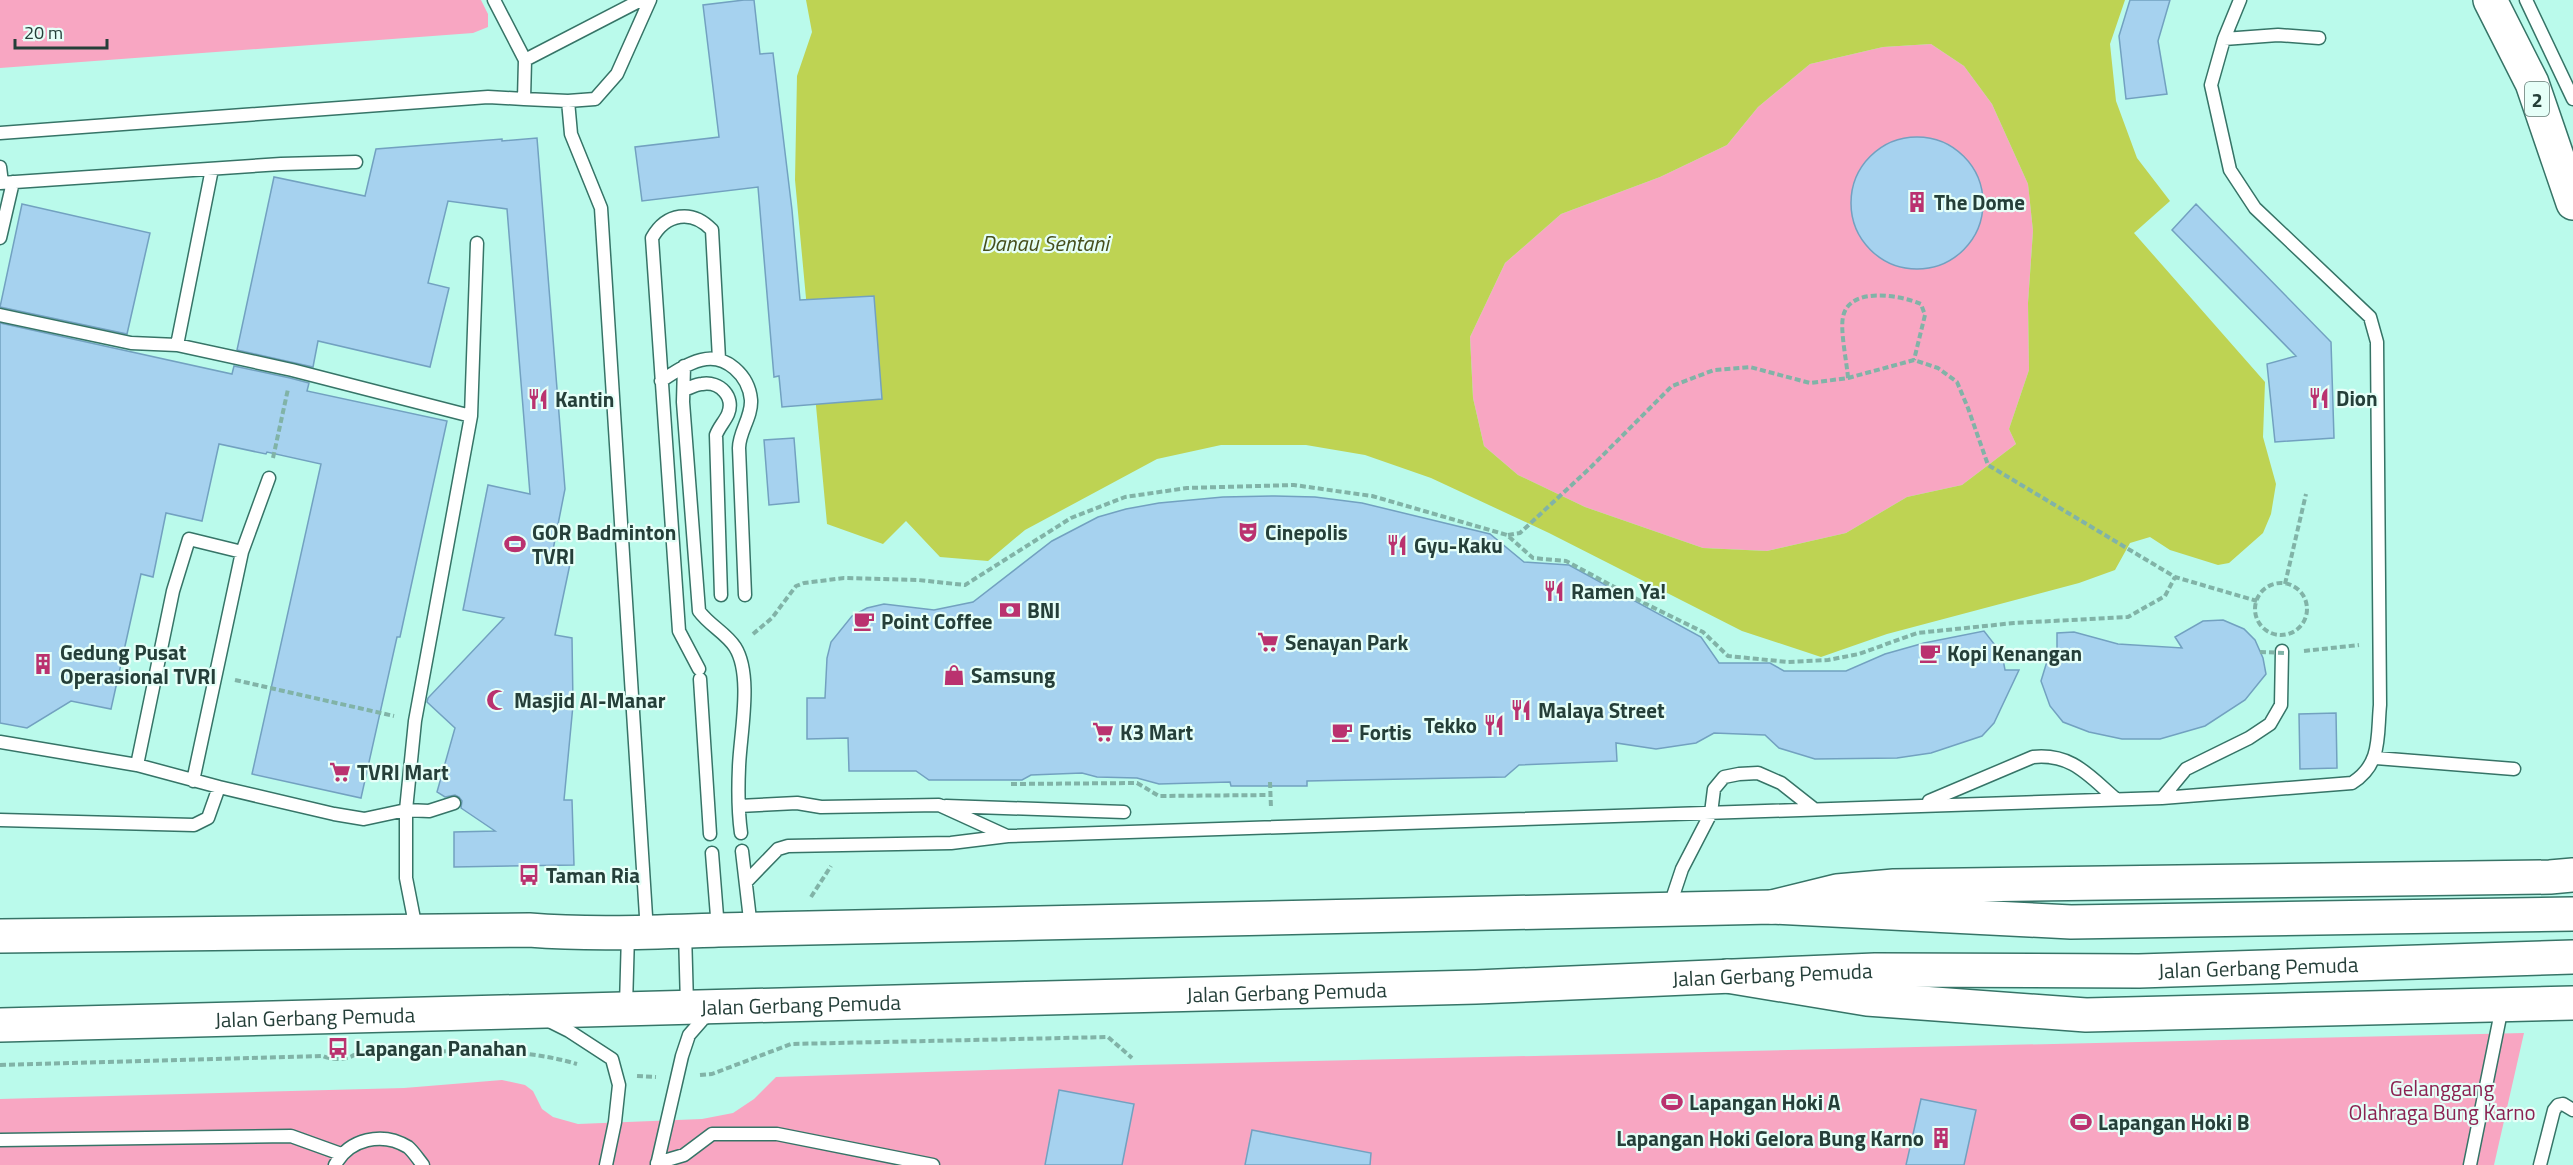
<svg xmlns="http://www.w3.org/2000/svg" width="2573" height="1165" viewBox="0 0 2573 1165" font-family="'Titillium Web',sans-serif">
	<rect width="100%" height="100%" fill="#bafaeb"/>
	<path fill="#f8a6c2" d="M0,0H481L488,14V27L473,33L0,68Z
		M1931,44L1964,66L1992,104L2028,184L2033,231L2028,303L2029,370L2009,429L2016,444L1962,485L1907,497L1846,533L1767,551L1703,548L1585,507L1518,475L1484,446L1473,398L1470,337L1505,263L1561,214L1660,177L1727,145L1758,107L1810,64L1883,47Z
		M2524,1033L2494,1165H0V1099L404,1088L502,1080L525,1085L533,1091L542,1109L553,1117L578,1124L702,1119L733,1113L754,1099L776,1077L1141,1065Z"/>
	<path fill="#bed353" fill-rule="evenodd" d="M806,0H2125L2110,44L2116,101L2137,158L2170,201L2134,233L2265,382L2263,437L2276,484L2271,514L2263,533L2229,563L2218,565L2170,550L2150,537L2130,543L2115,570L2079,583L1887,634L1821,657L1742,631L1549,533L1431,478L1365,455L1306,445H1221L1157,459L1025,530L988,561L940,557L906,521L883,544L827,524L795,180L797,76L812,32ZM1931,44L1964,66L1992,104L2028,184L2033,231L2028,303L2029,370L2009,429L2016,444L1962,485L1907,497L1846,533L1767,551L1703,548L1585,507L1518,475L1484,446L1473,398L1470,337L1505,263L1561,214L1660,177L1727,145L1758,107L1810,64L1883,47Z"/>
	<path fill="#a6d2ef" stroke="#72a1c0" stroke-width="1.5" d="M744,0H754L760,54L773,53L792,210L800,300L874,296L882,399L782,407L779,376L774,377L758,187L642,201L635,147L719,137L703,5Z
		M2130,0H2170L2158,41L2167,94L2126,99L2119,36Z
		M1851 203a66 66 0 1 1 132 0a66 66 0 1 1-132 0Z
		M537,138L565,489L551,560L570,564L555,635L572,638L573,705L564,800H572L574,865L454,867V832L495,831L461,808L462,801L459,797L455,795L445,797L437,792L455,728L427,702L428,698L504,618L463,610L488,485L530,494L507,209L448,201L428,283L449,288L430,367L318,341L313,367L237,350L274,177L365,196L376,149L502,139V141Z
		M22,204L150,233L127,334L0,307Z
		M2196,204L2331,342L2334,438L2275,442L2267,364L2296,356L2172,230Z
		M0,323L232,374L234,366L290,378L309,383L307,391L447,421L400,637H397L361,798L252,774L321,464L267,452L266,454L219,444L202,521L166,513L153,577L141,574L111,709L71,701L27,728L0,723Z
		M794,438L799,502L769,505L764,440Z
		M1275,496L1315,497L1362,503L1490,534L1524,562L1569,565L1701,637L1719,663H1770L1784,671H1846L1885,654L1924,643L1984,631L2002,654L2005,670H2019L1994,723L1982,736L1931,753L1897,758L1815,759L1779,748L1765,735L1714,733L1696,743L1656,749L1616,743L1617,761L1519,765L1505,777L1307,781V786H1231L1230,782L1159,784L1137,778L1097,777L1082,773L1031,775L1022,780H929L916,771H849L848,738L807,739V698H825L827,658L831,642L852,616L867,608L884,604L934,610L973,602L1052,541L1098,517L1126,509L1159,503L1223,497Z
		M2223,620L2244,629L2255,640L2263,658L2266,674L2245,700L2205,726L2160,739H2122L2089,732L2063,722L2050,706L2041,681L2048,658L2057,659V633L2074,632L2118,644L2182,648L2175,637L2203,621Z
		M2336,713L2337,768L2300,769L2299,714Z
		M1059,1090L1134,1104L1122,1165H1045Z
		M1921,1099L1976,1110L1964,1165H1906Z
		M1252,1130L1371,1153L1370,1165H1245Z"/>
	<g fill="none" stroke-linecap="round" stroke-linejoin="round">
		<defs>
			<path id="lane" d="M2526,0L2573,99
				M2224,39L2278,35L2319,38
				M525,60L641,0
				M524,99L568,101L595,99L617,74L650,0
				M568,101L571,134L601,208L647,932
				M0,133L488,97L524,99L525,60L494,0
				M0,167L2,183
				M212,169L177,345L292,370L471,416L415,721L406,810V878L416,929
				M0,183L281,164L356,162
				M0,238L13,182
				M0,315L131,343L177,345
				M684,366L683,402L699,611C709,625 726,633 735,647C753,675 740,735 739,767C738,789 738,811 741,833
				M661,381C673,373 686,364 701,360C726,353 749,376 751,400C752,417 739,432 739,448C741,497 743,546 745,595
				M684,390C690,388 696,384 702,384C720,381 735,397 728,414C725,421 719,427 716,435L721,595
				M471,416L477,243
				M699,669L679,631L652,238C666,213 692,209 712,230L719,359
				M700,679L710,834
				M0,742L137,765L219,787
				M2376,758L2514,769
				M137,765L173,591L189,539L242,552
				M193,781L242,552L269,478
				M2162,798L2186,769L2249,738L2270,724L2281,705L2282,651
				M1929,801L2033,757C2072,753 2089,776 2116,799
				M739,806L797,803L821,807L939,805L1007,836
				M946,806L1124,812
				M0,820L194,825L208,818L219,787L334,814L364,819L406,810L429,811L454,803
				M742,851L751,928
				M712,853L718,929
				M746,882L778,849L788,846L951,843L1008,836L2162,798L2352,783C2382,764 2377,737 2380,705L2377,342L2370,317L2255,208L2230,170L2211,85L2224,39L2240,0
				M1669,908L1682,869L1711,813L1714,789L1724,777L1739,774L1758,773L1781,783L1814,809
				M685,932L687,1005
				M626,1006L628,934
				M549,1021L569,1031L612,1059L619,1085L615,1122L606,1165
				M0,1140L291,1136L341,1154
				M657,1163L684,1155L712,1134H777L933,1165
				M335,1165C349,1139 382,1131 408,1147C413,1151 418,1159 423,1165
				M657,1165L682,1056L689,1035L703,1019L711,1015
				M2470,1165L2502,1007
				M2540,1165L2554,1110L2558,1105L2563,1104L2573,1110"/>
			<g id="primary">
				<path d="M0,936L529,930C592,935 654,932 718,930L1772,907L2071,922L2573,914"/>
				<path id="s1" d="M0,1025L1476,987L1875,970L2139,971L2573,957"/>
			</g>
			<path id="highway" d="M2490,0L2532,83L2573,203
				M1772,907L1837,891L1894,886L2550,877L2573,875
				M1727,976L1867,999L2086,1015L2573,1003"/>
		</defs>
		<use href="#lane" stroke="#367467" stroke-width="15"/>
		<use href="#primary" stroke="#367467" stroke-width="36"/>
		<use href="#highway" stroke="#367467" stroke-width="36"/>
		<path stroke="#81b3a7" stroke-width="4" stroke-dasharray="6 3" stroke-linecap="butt" d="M1848,378C1847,363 1840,331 1843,317C1849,286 1900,295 1921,304L1925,315L1914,360
			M273,458L288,389
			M1508,535L1520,533L1590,468L1672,386L1714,370L1750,367L1810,383L1848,378L1914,360L1938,368L1957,382L1968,408L1988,465L2175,577L2257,601
			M2255 609a26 26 0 1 1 52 0a26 26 0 1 1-52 0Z
			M2285,584L2306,494
			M753,634L772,618L796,586L804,583L844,578L918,580L965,585L1071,518L1125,497L1187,488L1294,485L1372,496L1507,535L1533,558L1566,561L1644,603L1703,632L1728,656L1788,662L1828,660L1859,654L1917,633L2014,623L2128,617L2165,596L2175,577
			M2304,651L2359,645
			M235,680L394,716
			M1270,782L1271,808
			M1011,784L1137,783L1159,796L1271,795
			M811,897L831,866
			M0,1065L323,1056C331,1060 347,1060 354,1055C428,1053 506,1043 577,1064
			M700,1075L712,1074L791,1044L1108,1037L1132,1058
			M637,1076L656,1077"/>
		<use href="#lane" stroke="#fff" stroke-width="12"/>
		<use href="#primary" stroke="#fff" stroke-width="33"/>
		<use href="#highway" stroke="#fff" stroke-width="33"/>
		<path stroke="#81b3a7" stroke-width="4" stroke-dasharray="6 3" stroke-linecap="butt" d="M2260,652L2285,653"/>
	</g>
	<defs>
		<symbol id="building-bare" viewBox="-9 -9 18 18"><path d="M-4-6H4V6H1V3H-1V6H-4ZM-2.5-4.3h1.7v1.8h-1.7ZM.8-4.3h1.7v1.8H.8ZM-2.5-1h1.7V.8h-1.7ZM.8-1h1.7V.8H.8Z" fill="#ba326f" stroke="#e6fff8" stroke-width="2.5" paint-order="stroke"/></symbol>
		<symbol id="restaurant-bare" viewBox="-9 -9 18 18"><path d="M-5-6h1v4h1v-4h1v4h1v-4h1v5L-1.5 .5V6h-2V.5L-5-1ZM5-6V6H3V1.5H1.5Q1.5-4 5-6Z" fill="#ba326f" stroke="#e6fff8" stroke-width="2.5" paint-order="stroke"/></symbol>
		<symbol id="theatre-bare" viewBox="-9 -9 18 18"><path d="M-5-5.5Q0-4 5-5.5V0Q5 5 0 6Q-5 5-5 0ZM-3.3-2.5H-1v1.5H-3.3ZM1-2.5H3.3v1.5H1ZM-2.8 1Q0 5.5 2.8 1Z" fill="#ba326f" stroke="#e6fff8" stroke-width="2.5" paint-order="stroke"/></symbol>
		<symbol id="stadium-bare" viewBox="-9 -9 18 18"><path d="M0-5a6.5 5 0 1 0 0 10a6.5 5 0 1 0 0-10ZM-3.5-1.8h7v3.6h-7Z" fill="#ba326f" stroke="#e6fff8" stroke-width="2.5" paint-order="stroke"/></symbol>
		<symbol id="bank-bare" viewBox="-9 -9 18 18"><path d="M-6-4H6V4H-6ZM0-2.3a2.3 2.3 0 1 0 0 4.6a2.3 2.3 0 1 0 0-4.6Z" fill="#ba326f" stroke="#e6fff8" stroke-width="2.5" paint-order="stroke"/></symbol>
		<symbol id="cafe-bare" viewBox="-9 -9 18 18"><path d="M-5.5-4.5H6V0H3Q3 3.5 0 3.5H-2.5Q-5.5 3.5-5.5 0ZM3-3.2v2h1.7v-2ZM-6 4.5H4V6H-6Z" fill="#ba326f" stroke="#e6fff8" stroke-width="2.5" paint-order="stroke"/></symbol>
		<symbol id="supermarket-bare" viewBox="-9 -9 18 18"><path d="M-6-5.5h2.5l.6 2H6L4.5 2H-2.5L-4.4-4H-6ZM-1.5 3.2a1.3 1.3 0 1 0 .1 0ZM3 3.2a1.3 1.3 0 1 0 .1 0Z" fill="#ba326f" stroke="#e6fff8" stroke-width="2.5" paint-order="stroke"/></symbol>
		<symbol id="shop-bare" viewBox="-9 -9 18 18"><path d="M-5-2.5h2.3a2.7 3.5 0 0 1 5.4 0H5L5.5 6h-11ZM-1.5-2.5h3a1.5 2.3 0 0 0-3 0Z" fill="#ba326f" stroke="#e6fff8" stroke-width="2.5" paint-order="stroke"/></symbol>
		<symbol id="mosque-bare" viewBox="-9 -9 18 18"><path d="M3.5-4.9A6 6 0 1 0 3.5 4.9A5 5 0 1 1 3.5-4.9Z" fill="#ba326f" stroke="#e6fff8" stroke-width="2.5" paint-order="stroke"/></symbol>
		<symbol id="bus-bare" viewBox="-9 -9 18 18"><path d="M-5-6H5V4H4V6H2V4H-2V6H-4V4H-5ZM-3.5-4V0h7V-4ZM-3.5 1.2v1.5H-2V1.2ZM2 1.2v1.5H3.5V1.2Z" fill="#ba326f" stroke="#e6fff8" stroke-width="2.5" paint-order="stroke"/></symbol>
	</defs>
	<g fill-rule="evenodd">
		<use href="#building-bare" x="1902" y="187" width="30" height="30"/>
		<use href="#restaurant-bare" x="2304" y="383" width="30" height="30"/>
		<use href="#restaurant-bare" x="523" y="384" width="30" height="30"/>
		<use href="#theatre-bare" x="1233" y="517" width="30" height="30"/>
		<use href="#stadium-bare" x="500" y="529" width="30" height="30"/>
		<use href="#restaurant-bare" x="1382" y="530" width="30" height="30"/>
		<use href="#restaurant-bare" x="1539" y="576" width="30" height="30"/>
		<use href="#bank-bare" x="995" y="595" width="30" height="30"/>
		<use href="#cafe-bare" x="849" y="606" width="30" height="30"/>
		<use href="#supermarket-bare" x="1253" y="627" width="30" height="30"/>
		<use href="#cafe-bare" x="1915" y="638" width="30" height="30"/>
		<use href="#building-bare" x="28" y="649" width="30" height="30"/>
		<use href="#shop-bare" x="939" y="660" width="30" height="30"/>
		<use href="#mosque-bare" x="482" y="685" width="30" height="30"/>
		<use href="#restaurant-bare" x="1506" y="695" width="30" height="30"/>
		<use href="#restaurant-bare" x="1479" y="710" width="30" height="30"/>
		<use href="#supermarket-bare" x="1088" y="717" width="30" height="30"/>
		<use href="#cafe-bare" x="1327" y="717" width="30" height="30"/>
		<use href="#supermarket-bare" x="325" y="757" width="30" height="30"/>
		<use href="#bus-bare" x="514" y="860" width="30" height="30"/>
		<use href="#bus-bare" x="323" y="1033" width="30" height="30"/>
		<use href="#stadium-bare" x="1657" y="1087" width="30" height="30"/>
		<use href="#stadium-bare" x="2066" y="1107" width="30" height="30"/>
		<use href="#building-bare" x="1926" y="1123" width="30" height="30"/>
	</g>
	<g text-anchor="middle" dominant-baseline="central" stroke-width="4.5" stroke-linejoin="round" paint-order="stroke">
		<rect fill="#e6fff8" stroke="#5f7972" stroke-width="1.5" x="2525" y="82" width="24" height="34" rx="4.5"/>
		<g font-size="20" font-weight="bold" fill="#253f39">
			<text x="2537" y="99">2</text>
		</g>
		<g font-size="21" font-weight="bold" fill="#253f39" stroke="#e6fff8" text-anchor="start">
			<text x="1934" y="202">The Dome</text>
			<text x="2336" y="398">Dion</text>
			<text x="555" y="399">Kantin</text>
			<text x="532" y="532">GOR Badminton<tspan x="532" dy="24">TVRI</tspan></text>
			<text x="1265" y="532">Cinepolis</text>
			<text x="1414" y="545">Gyu-Kaku</text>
			<text x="1571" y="591">Ramen Ya!</text>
			<text x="1027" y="610">BNI</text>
			<text x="881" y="621">Point Coffee</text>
			<text x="1285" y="642">Senayan Park</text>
			<text x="60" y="652">Gedung Pusat<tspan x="60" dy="24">Operasional TVRI</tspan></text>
			<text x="1947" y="653">Kopi Kenangan</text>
			<text x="971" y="675">Samsung</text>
			<text x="514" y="700">Masjid Al-Manar</text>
			<text x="1538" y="710">Malaya Street</text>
			<text x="1477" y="725" text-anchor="end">Tekko</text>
			<text x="1120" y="732">K3 Mart</text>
			<text x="1359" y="732">Fortis</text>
			<text x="357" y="772">TVRI Mart</text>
			<text x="546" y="875">Taman Ria</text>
			<text x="355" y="1048">Lapangan Panahan</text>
			<text x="1689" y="1102">Lapangan Hoki A</text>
			<text x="2098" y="1122">Lapangan Hoki B</text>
			<text x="1924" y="1138" text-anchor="end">Lapangan Hoki Gelora Bung Karno</text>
		</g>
		<g font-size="21" fill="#253f39" stroke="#e6fff8">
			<text stroke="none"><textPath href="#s1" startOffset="2259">Jalan Gerbang Pemuda</textPath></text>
			<text stroke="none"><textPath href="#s1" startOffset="1773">Jalan Gerbang Pemuda</textPath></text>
			<text stroke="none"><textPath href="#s1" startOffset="1287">Jalan Gerbang Pemuda</textPath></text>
			<text stroke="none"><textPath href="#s1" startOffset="801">Jalan Gerbang Pemuda</textPath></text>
			<text stroke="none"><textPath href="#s1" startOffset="315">Jalan Gerbang Pemuda</textPath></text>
		</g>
		<g font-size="21" fill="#8b2151" stroke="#e6fff8">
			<text x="2442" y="1088">Gelanggang<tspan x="2442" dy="24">Olahraga Bung Karno</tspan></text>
		</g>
		<g font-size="22" font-style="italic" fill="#464f1c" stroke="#e6fff8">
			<text x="1045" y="243">Danau Sentani</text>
		</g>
	</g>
	<path d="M15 39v9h92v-9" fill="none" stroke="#253f39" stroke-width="3"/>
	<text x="24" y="39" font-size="18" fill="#253f39" stroke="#e6fff8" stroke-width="4.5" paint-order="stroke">20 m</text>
</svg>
